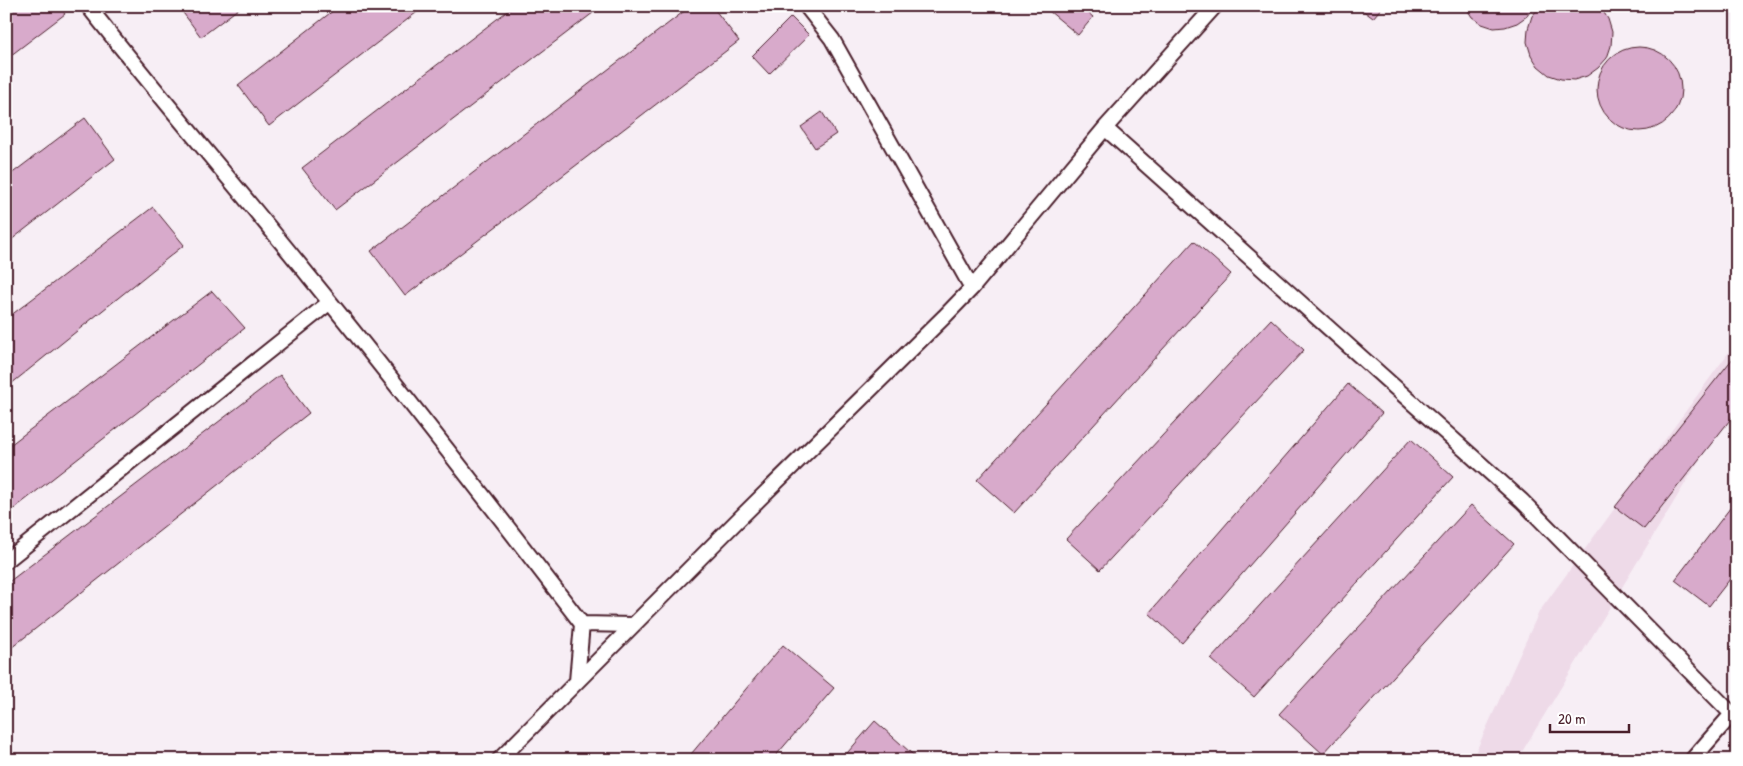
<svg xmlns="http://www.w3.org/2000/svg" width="1743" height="766" viewBox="0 0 1743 766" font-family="'Patrick Hand',sans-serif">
	<rect width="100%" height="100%" fill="#f7eef5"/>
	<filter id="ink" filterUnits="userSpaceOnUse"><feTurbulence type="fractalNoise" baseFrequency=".02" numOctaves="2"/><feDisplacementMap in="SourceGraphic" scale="10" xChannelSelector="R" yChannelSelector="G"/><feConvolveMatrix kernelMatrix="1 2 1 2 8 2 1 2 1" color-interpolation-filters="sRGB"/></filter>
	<g filter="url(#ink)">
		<path fill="#eedae8" d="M1737,341V398L1517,760H1472L1539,612Z"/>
		<path fill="#d8aacb" stroke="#4a1f2b" d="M6,6H59L65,14L6,59Z
			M178,6H242L201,37Z
			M339,6H425L269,126L238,85Z
			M514,6H602L335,210L302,168Z
			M691,6H712L739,41L405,296L371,251Z
			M1043,6H1080L1093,17L1078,35Z
			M1357,6H1383L1373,18Z
			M1465,6H1534L1527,16L1517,23L1505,27L1494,28L1482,24L1472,17Z
			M1541,6H1599L1601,8L1608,19L1612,32L1611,46L1607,58L1598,68L1587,76L1574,80L1561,79L1549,75L1538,66L1531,55L1527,42L1528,29L1532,16Z
			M791,17L809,35L769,74L752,56Z
			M1597 89a42 42 0 1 1 84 0a42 42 0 1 1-84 0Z
			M822,112L836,134L815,148L801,127Z
			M85,118L115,159L6,244V178Z
			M153,207L184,245L6,388V319Z
			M1194,241L1231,274L1014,513L977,480Z
			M212,291L245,328L6,515V448Z
			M1271,319L1304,350L1100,570L1066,539Z
			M1737,353V411L1644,529L1615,507Z
			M280,375L309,413L6,652V584Z
			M1348,384L1382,413L1182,643L1149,613Z
			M1411,439L1453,477L1254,697L1211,659Z
			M1737,499V570L1709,606L1675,580Z
			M1471,505L1514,544L1323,754L1279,714Z
			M783,645L834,688L772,760H686Z
			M875,721L919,760H841Z"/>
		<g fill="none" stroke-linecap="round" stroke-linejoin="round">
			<defs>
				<path id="service" d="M88,6C161,99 238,188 312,280C404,393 493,508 582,624L577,681
					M806,6L832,39L972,288
					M1105,128L1522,501L1732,714L1737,717
					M6,561L330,302
					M582,624L633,625
					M499,760L740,518L944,317L972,288L1105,128L1215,6
					M1692,760L1732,714"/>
			</defs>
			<use href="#service" stroke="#4a1f2b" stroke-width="18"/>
			<use href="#service" stroke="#fff" stroke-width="14"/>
		</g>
	</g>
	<rect width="1743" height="766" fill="none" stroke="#fff" stroke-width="25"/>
	<rect x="12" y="12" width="1718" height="741" fill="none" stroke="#4a1f2b" stroke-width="2" filter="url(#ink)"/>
	<path d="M1550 724v8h79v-8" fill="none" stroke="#4a1f2b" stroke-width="2.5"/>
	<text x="1558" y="724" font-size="15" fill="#4a1f2b" stroke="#ffffff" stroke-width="4" paint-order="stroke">20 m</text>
</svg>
